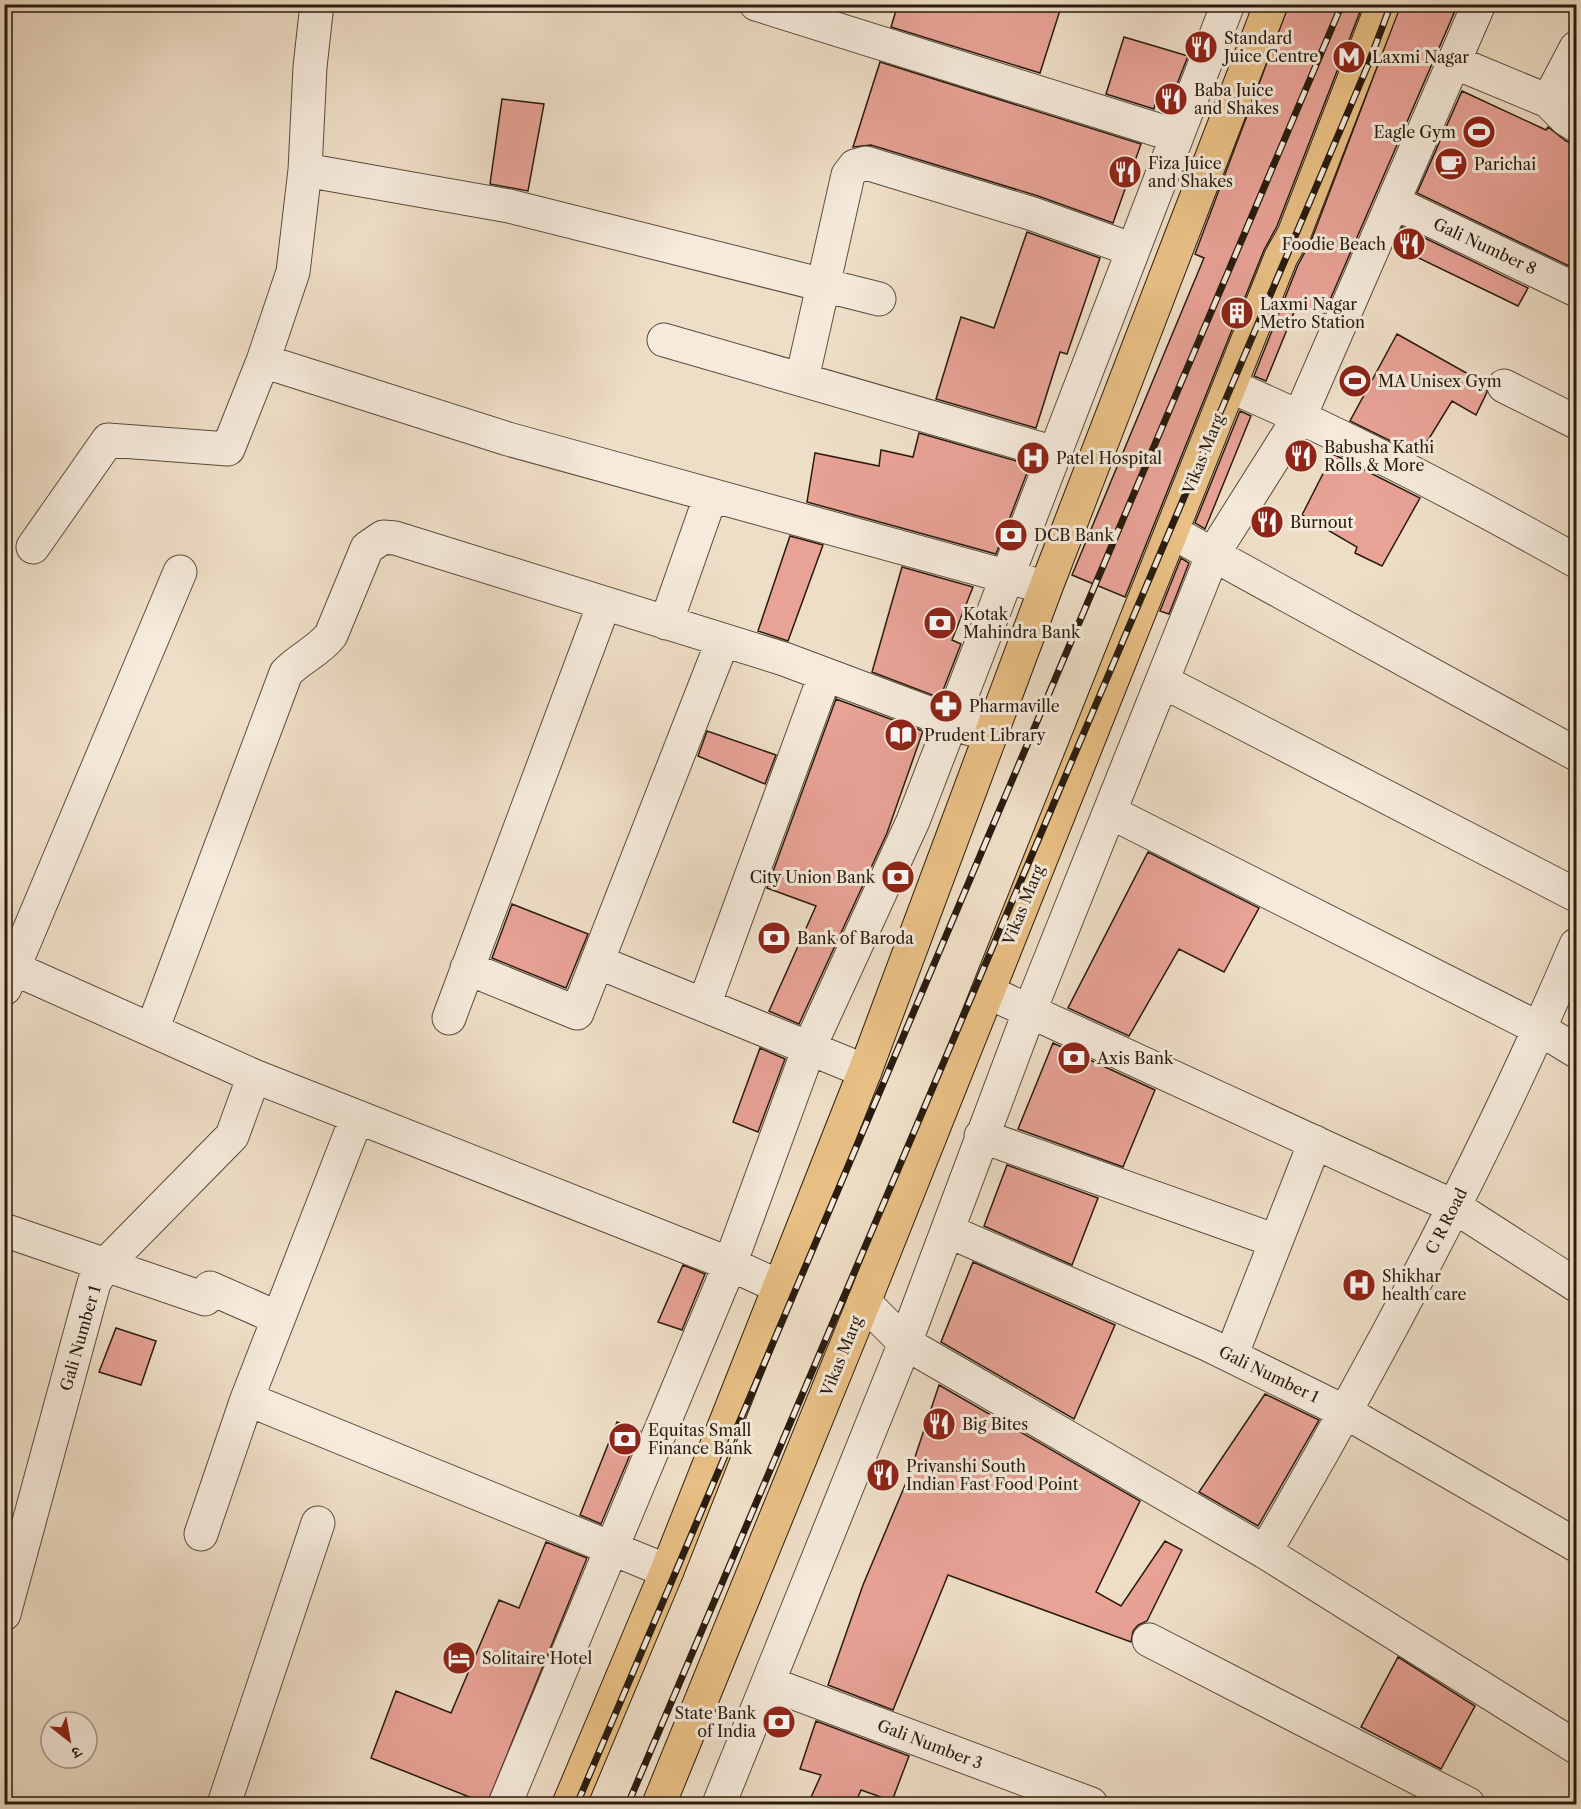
<svg xmlns="http://www.w3.org/2000/svg" width="1581" height="1809" viewBox="0 0 1581 1809" font-family="'Libre Caslon Text','Noto Serif Devanagari',serif">
	<rect width="100%" height="100%" fill="#efdec7"/>
	<filter id="stains"><feTurbulence type="fractalNoise" baseFrequency=".00333" numOctaves="4"/><feColorMatrix values="0 0 0 0 .2 0 0 0 0 .09 0 0 0 0 .02 0 0 0 .5 -.17"/></filter>
	<radialGradient id="worn" r=".72"><stop offset=".6" stop-color="#630" stop-opacity="0"/><stop offset="1" stop-color="#630" stop-opacity=".3"/></radialGradient>
	<path fill="#e8a296" stroke="#291c0e" stroke-width="1.5" d="M898,4H1062L1040,73L891,27Z
		M1289,4H1363L1277,226L1264,250L1125,597L1072,575L1204,258L1195,254Z
		M1401,4H1458L1323,316L1297,305L1266,381L1254,376L1298,265L1311,241Z
		M1124,37L1188,56L1168,107L1155,104L1154,109L1106,94Z
		M880,62L1141,144L1113,223L1038,196L871,145L853,147Z
		M1462,91L1546,130L1548,127L1566,141L1576,144V260L1573,268L1417,193Z
		M502,99L544,104L528,191L490,184Z
		M1402,227L1528,288L1518,306L1394,246Z
		M1027,232L1100,258L1067,354L1060,352L1036,428L936,399L961,317L994,328Z
		M1397,334L1486,384L1487,392L1476,415L1452,401L1419,455L1350,421Z
		M1240,411L1251,416L1205,529L1195,523Z
		M919,433L1030,465L996,554L807,502L815,453L879,466L881,450L913,457Z
		M1333,454L1420,498L1382,566L1355,553L1357,547L1302,515Z
		M790,536L823,545L788,641L758,631Z
		M1181,558L1189,563L1169,614L1160,611Z
		M902,567L973,587L952,640L961,644L940,698L872,672Z
		M836,699L923,731L887,833L799,1024L769,1011L816,906L767,888Z
		M707,731L776,755L765,784L698,756Z
		M1148,852L1259,908L1224,972L1179,949L1129,1036L1068,1008Z
		M512,904L588,934L566,988L492,958Z
		M1053,1043L1155,1090L1123,1167L1018,1129Z
		M760,1048L785,1059L758,1132L733,1122Z
		M1007,1165L1098,1198L1072,1265L984,1226Z
		M973,1262L1115,1325L1074,1419L941,1342Z
		M683,1265L705,1274L682,1330L658,1322Z
		M116,1328L156,1341L141,1385L99,1372Z
		M939,1385L1140,1501L1096,1592L1121,1606L1165,1541L1182,1550L1147,1621L1138,1625L1133,1631L1131,1642L948,1575L893,1710L828,1685L863,1585L908,1478Z
		M1265,1394L1319,1420L1258,1526L1199,1492Z
		M617,1422L640,1431L601,1524L580,1515Z
		M546,1542L587,1558L487,1804L371,1758L396,1691L451,1713L499,1600L519,1608Z
		M1398,1657L1475,1706L1441,1769L1361,1727Z
		M816,1721L909,1756L892,1801L861,1790L855,1804H808L821,1775L800,1769Z"/>
	<g fill="none" stroke-linecap="round" stroke-linejoin="round">
		<defs>
			<path id="minor" d="M756,4L1177,136
				M1454,62L1548,101L1576,48
				M1548,101L1566,119L1576,125
				M305,170L509,206L879,299
				M1393,202L1576,290
				M664,340L1055,453
				M263,361L508,439L1030,583
				M802,379L848,175L855,166L866,163L1033,214L1133,250
				M1230,386C1349,437 1464,498 1576,561
				M1504,386L1576,422
				M1172,532L1576,754
				M33,547L108,440L228,449L263,361L293,272L305,170L310,67L317,4
				M666,623L711,495
				M1162,681L1576,895
				M1110,812L1540,1029L1576,1051
				M598,962L865,1071
				M4,964L254,1076L730,1264L780,1287
				M467,968L577,1013L723,640
				M5,988L180,572
				M988,992L1455,1207L1576,1285
				M704,1005L825,675
				M449,1018L604,604
				M152,1030L286,673C300,658 319,651 331,635L367,548L383,537L395,538L784,659L971,729
				M981,1136L1276,1241
				M4,1230L205,1299L210,1288L278,1318
				M948,1231L1209,1345L1347,1413L1576,1545
				M864,1302L905,1343L1265,1552L1576,1747
				M1231,1356L1315,1142
				M247,1399L667,1571
				M201,1534L247,1399L357,1117
				M1265,1552C1380,1356 1487,1154 1576,945
				M4,1614L94,1283L106,1264L232,1136L254,1076
				M1149,1640L1468,1804
				M768,1683L1091,1804
				M224,1804L318,1523
				M505,1804L730,1264L809,1048L913,821L1228,4
				M719,1804L905,1343L1030,1010L1213,554L1300,416L1479,4"/>
			<path id="major" d="M569,1804L667,1571L865,1071L1046,587L1271,4
				M659,1804L864,1302L1281,257L1294,234L1383,4"/>
		</defs>
		<use href="#minor" stroke="#5a4c3c" stroke-width="35"/>
		<use href="#major" stroke="#291c0e" stroke-width="35"/>
		<use href="#minor" stroke="#f5eadb" stroke-width="33"/>
		<use href="#major" stroke="#e8bf84" stroke-width="33"/>
		<defs>
			<path id="rail" d="M577,1804L1342,4
				M628,1804L1368,65L1391,4"/>
		</defs>
		<use href="#rail" stroke="#291c0e" stroke-width="7"/>
		<use href="#rail" stroke="#f5eadb" stroke-width="4.5" stroke-dasharray="14" stroke-linecap="butt"/>
	</g>
	<defs>
		<symbol id="restaurant-disc" viewBox="-11 -11 22 22"><circle r="9.5" fill="#8f2418" stroke="#f5eadb"/><path d="M-5-6h1v4h1v-4h1v4h1v-4h1v5L-1.5 .5V6h-2V.5L-5-1ZM5-6V6H3V1.5H1.5Q1.5-4 5-6Z" fill="#fff"/></symbol>
		<symbol id="metro-disc" viewBox="-11 -11 22 22"><circle r="9.5" fill="#8f2418" stroke="#f5eadb"/><path d="M-5.5 5V-5H-3L0 0L3-5H5.5V5H3V-.5L0 4L-3-.5V5Z" fill="#fff"/></symbol>
		<symbol id="stadium-disc" viewBox="-11 -11 22 22"><circle r="9.5" fill="#8f2418" stroke="#f5eadb"/><path d="M0-5a6.5 5 0 1 0 0 10a6.5 5 0 1 0 0-10ZM-3.5-1.8h7v3.6h-7Z" fill="#fff"/></symbol>
		<symbol id="cafe-disc" viewBox="-11 -11 22 22"><circle r="9.5" fill="#8f2418" stroke="#f5eadb"/><path d="M-5.5-4.5H6V0H3Q3 3.5 0 3.5H-2.5Q-5.5 3.5-5.5 0ZM3-3.2v2h1.7v-2ZM-6 4.5H4V6H-6Z" fill="#fff"/></symbol>
		<symbol id="building-disc" viewBox="-11 -11 22 22"><circle r="9.5" fill="#8f2418" stroke="#f5eadb"/><path d="M-4-6H4V6H1V3H-1V6H-4ZM-2.5-4.3h1.7v1.8h-1.7ZM.8-4.3h1.7v1.8H.8ZM-2.5-1h1.7V.8h-1.7ZM.8-1h1.7V.8H.8Z" fill="#fff"/></symbol>
		<symbol id="hospital-disc" viewBox="-11 -11 22 22"><circle r="9.5" fill="#8f2418" stroke="#f5eadb"/><path d="M-5-5h3v3.5h4V-5h3V5h-3V1.5h-4V5h-3Z" fill="#fff"/></symbol>
		<symbol id="bank-disc" viewBox="-11 -11 22 22"><circle r="9.5" fill="#8f2418" stroke="#f5eadb"/><path d="M-6-4H6V4H-6ZM0-2.3a2.3 2.3 0 1 0 0 4.6a2.3 2.3 0 1 0 0-4.6Z" fill="#fff"/></symbol>
		<symbol id="pharmacy-disc" viewBox="-11 -11 22 22"><circle r="9.5" fill="#8f2418" stroke="#f5eadb"/><path d="M-2-6h4v4h4v4h-4v4h-4v-4h-4v-4h4Z" fill="#fff"/></symbol>
		<symbol id="library-disc" viewBox="-11 -11 22 22"><circle r="9.5" fill="#8f2418" stroke="#f5eadb"/><path d="M-6-4Q-3-5.5-.7-3.5V5Q-3 3-6 4ZM6-4Q3-5.5 .7-3.5V5Q3 3 6 4Z" fill="#fff"/></symbol>
		<symbol id="hotel-disc" viewBox="-11 -11 22 22"><circle r="9.5" fill="#8f2418" stroke="#f5eadb"/><path d="M-6-4.5h1.5V1H6V5H4.5V3h-9V5H-6ZM-4 0a1.8 1.8 0 1 1 3.6 0ZM.5 0V-2.5h3Q6-2.5 6 0Z" fill="#fff"/></symbol>
	</defs>
	<g fill-rule="evenodd">
		<use href="#restaurant-disc" x="1182" y="28" width="38" height="38"/>
		<use href="#metro-disc" x="1330" y="38" width="38" height="38"/>
		<use href="#restaurant-disc" x="1152" y="80" width="38" height="38"/>
		<use href="#stadium-disc" x="1460" y="113" width="38" height="38"/>
		<use href="#cafe-disc" x="1432" y="145" width="38" height="38"/>
		<use href="#restaurant-disc" x="1106" y="153" width="38" height="38"/>
		<use href="#restaurant-disc" x="1390" y="225" width="38" height="38"/>
		<use href="#building-disc" x="1218" y="294" width="38" height="38"/>
		<use href="#stadium-disc" x="1336" y="362" width="38" height="38"/>
		<use href="#restaurant-disc" x="1282" y="437" width="38" height="38"/>
		<use href="#hospital-disc" x="1014" y="439" width="38" height="38"/>
		<use href="#restaurant-disc" x="1248" y="503" width="38" height="38"/>
		<use href="#bank-disc" x="992" y="516" width="38" height="38"/>
		<use href="#bank-disc" x="921" y="604" width="38" height="38"/>
		<use href="#pharmacy-disc" x="927" y="687" width="38" height="38"/>
		<use href="#library-disc" x="882" y="716" width="38" height="38"/>
		<use href="#bank-disc" x="879" y="858" width="38" height="38"/>
		<use href="#bank-disc" x="755" y="919" width="38" height="38"/>
		<use href="#bank-disc" x="1055" y="1039" width="38" height="38"/>
		<use href="#hospital-disc" x="1340" y="1266" width="38" height="38"/>
		<use href="#restaurant-disc" x="920" y="1405" width="38" height="38"/>
		<use href="#bank-disc" x="606" y="1420" width="38" height="38"/>
		<use href="#restaurant-disc" x="864" y="1456" width="38" height="38"/>
		<use href="#hotel-disc" x="440" y="1639" width="38" height="38"/>
		<use href="#bank-disc" x="760" y="1703" width="38" height="38"/>
	</g>
	<g text-anchor="middle" dominant-baseline="central" stroke-width="6" stroke-linejoin="round" paint-order="stroke">
		<g font-size="16" fill="#291c0e" stroke="#f5eadb" text-anchor="start">
			<text x="1224" y="38">Standard<tspan x="1224" dy="18">Juice Centre</tspan></text>
			<text x="1372" y="57">Laxmi Nagar</text>
			<text x="1194" y="90">Baba Juice<tspan x="1194" dy="18">and Shakes</tspan></text>
			<text x="1456" y="132" text-anchor="end">Eagle Gym</text>
			<text x="1148" y="163">Fiza Juice<tspan x="1148" dy="18">and Shakes</tspan></text>
			<text x="1474" y="164">Parichai</text>
			<text x="1386" y="244" text-anchor="end">Foodie Beach</text>
			<text x="1260" y="304">Laxmi Nagar<tspan x="1260" dy="18">Metro Station</tspan></text>
			<text x="1378" y="381">MA Unisex Gym</text>
			<text x="1324" y="447">Babusha Kathi<tspan x="1324" dy="18">Rolls &amp; More</tspan></text>
			<text x="1056" y="458">Patel Hospital</text>
			<text x="1290" y="522">Burnout</text>
			<text x="1034" y="535">DCB Bank</text>
			<text x="963" y="614">Kotak<tspan x="963" dy="18">Mahindra Bank</tspan></text>
			<text x="969" y="706">Pharmaville</text>
			<text x="924" y="735">Prudent Library</text>
			<text x="875" y="877" text-anchor="end">City Union Bank</text>
			<text x="797" y="938">Bank of Baroda</text>
			<text x="1097" y="1058">Axis Bank</text>
			<text x="1382" y="1276">Shikhar<tspan x="1382" dy="18">health care</tspan></text>
			<text x="962" y="1424">Big Bites</text>
			<text x="648" y="1430">Equitas Small<tspan x="648" dy="18">Finance Bank</tspan></text>
			<text x="906" y="1466">Priyanshi South<tspan x="906" dy="18">Indian Fast Food Point</tspan></text>
			<text x="482" y="1658">Solitaire Hotel</text>
			<text x="756" y="1713" text-anchor="end">State Bank<tspan x="756" dy="18">of India</tspan></text>
		</g>
		<g font-size="16" fill="#291c0e" stroke="#f5eadb">
			<text transform="translate(1485 246) rotate(25)">Gali Number 8</text>
			<text transform="translate(1203 454) rotate(-68)">Vikas Marg</text>
			<text transform="translate(1023 905) rotate(-68)">Vikas Marg</text>
			<text transform="translate(1446 1221) rotate(-63)">C R Road</text>
			<text transform="translate(80 1338) rotate(-74)">Gali Number 1</text>
			<text transform="translate(841 1356) rotate(-68)">Vikas Marg</text>
			<text transform="translate(1269 1374) rotate(26)">Gali Number 1</text>
			<text transform="translate(930 1744) rotate(21)">Gali Number 3</text>
		</g>
	</g>
	<rect width="1581" height="1809" fill="none" stroke="#efdec7" stroke-width="24"/>
	<rect x="6" y="6" width="1569" height="1797" fill="none" stroke="#291c0e" stroke-width="3"/>
	<rect x="12" y="12" width="1557" height="1785" fill="none" stroke="#291c0e" stroke-width="1.5"/>
	<g transform="translate(69 1740) rotate(149)"><circle r="28" fill="#f5eadb" stroke="#a39889" stroke-width="1.5"/>
	<path d="M0-4.5L10 22L0 15L-10 22Z" fill="#8f2418"/>
	<text y="-9" font-size="16" font-weight="bold" text-anchor="middle" fill="#291c0e">उ</text>
	</g>
	<rect width="100%" height="100%" filter="url(#stains)"/>
	<rect width="100%" height="100%" fill="url(#worn)"/>
</svg>
